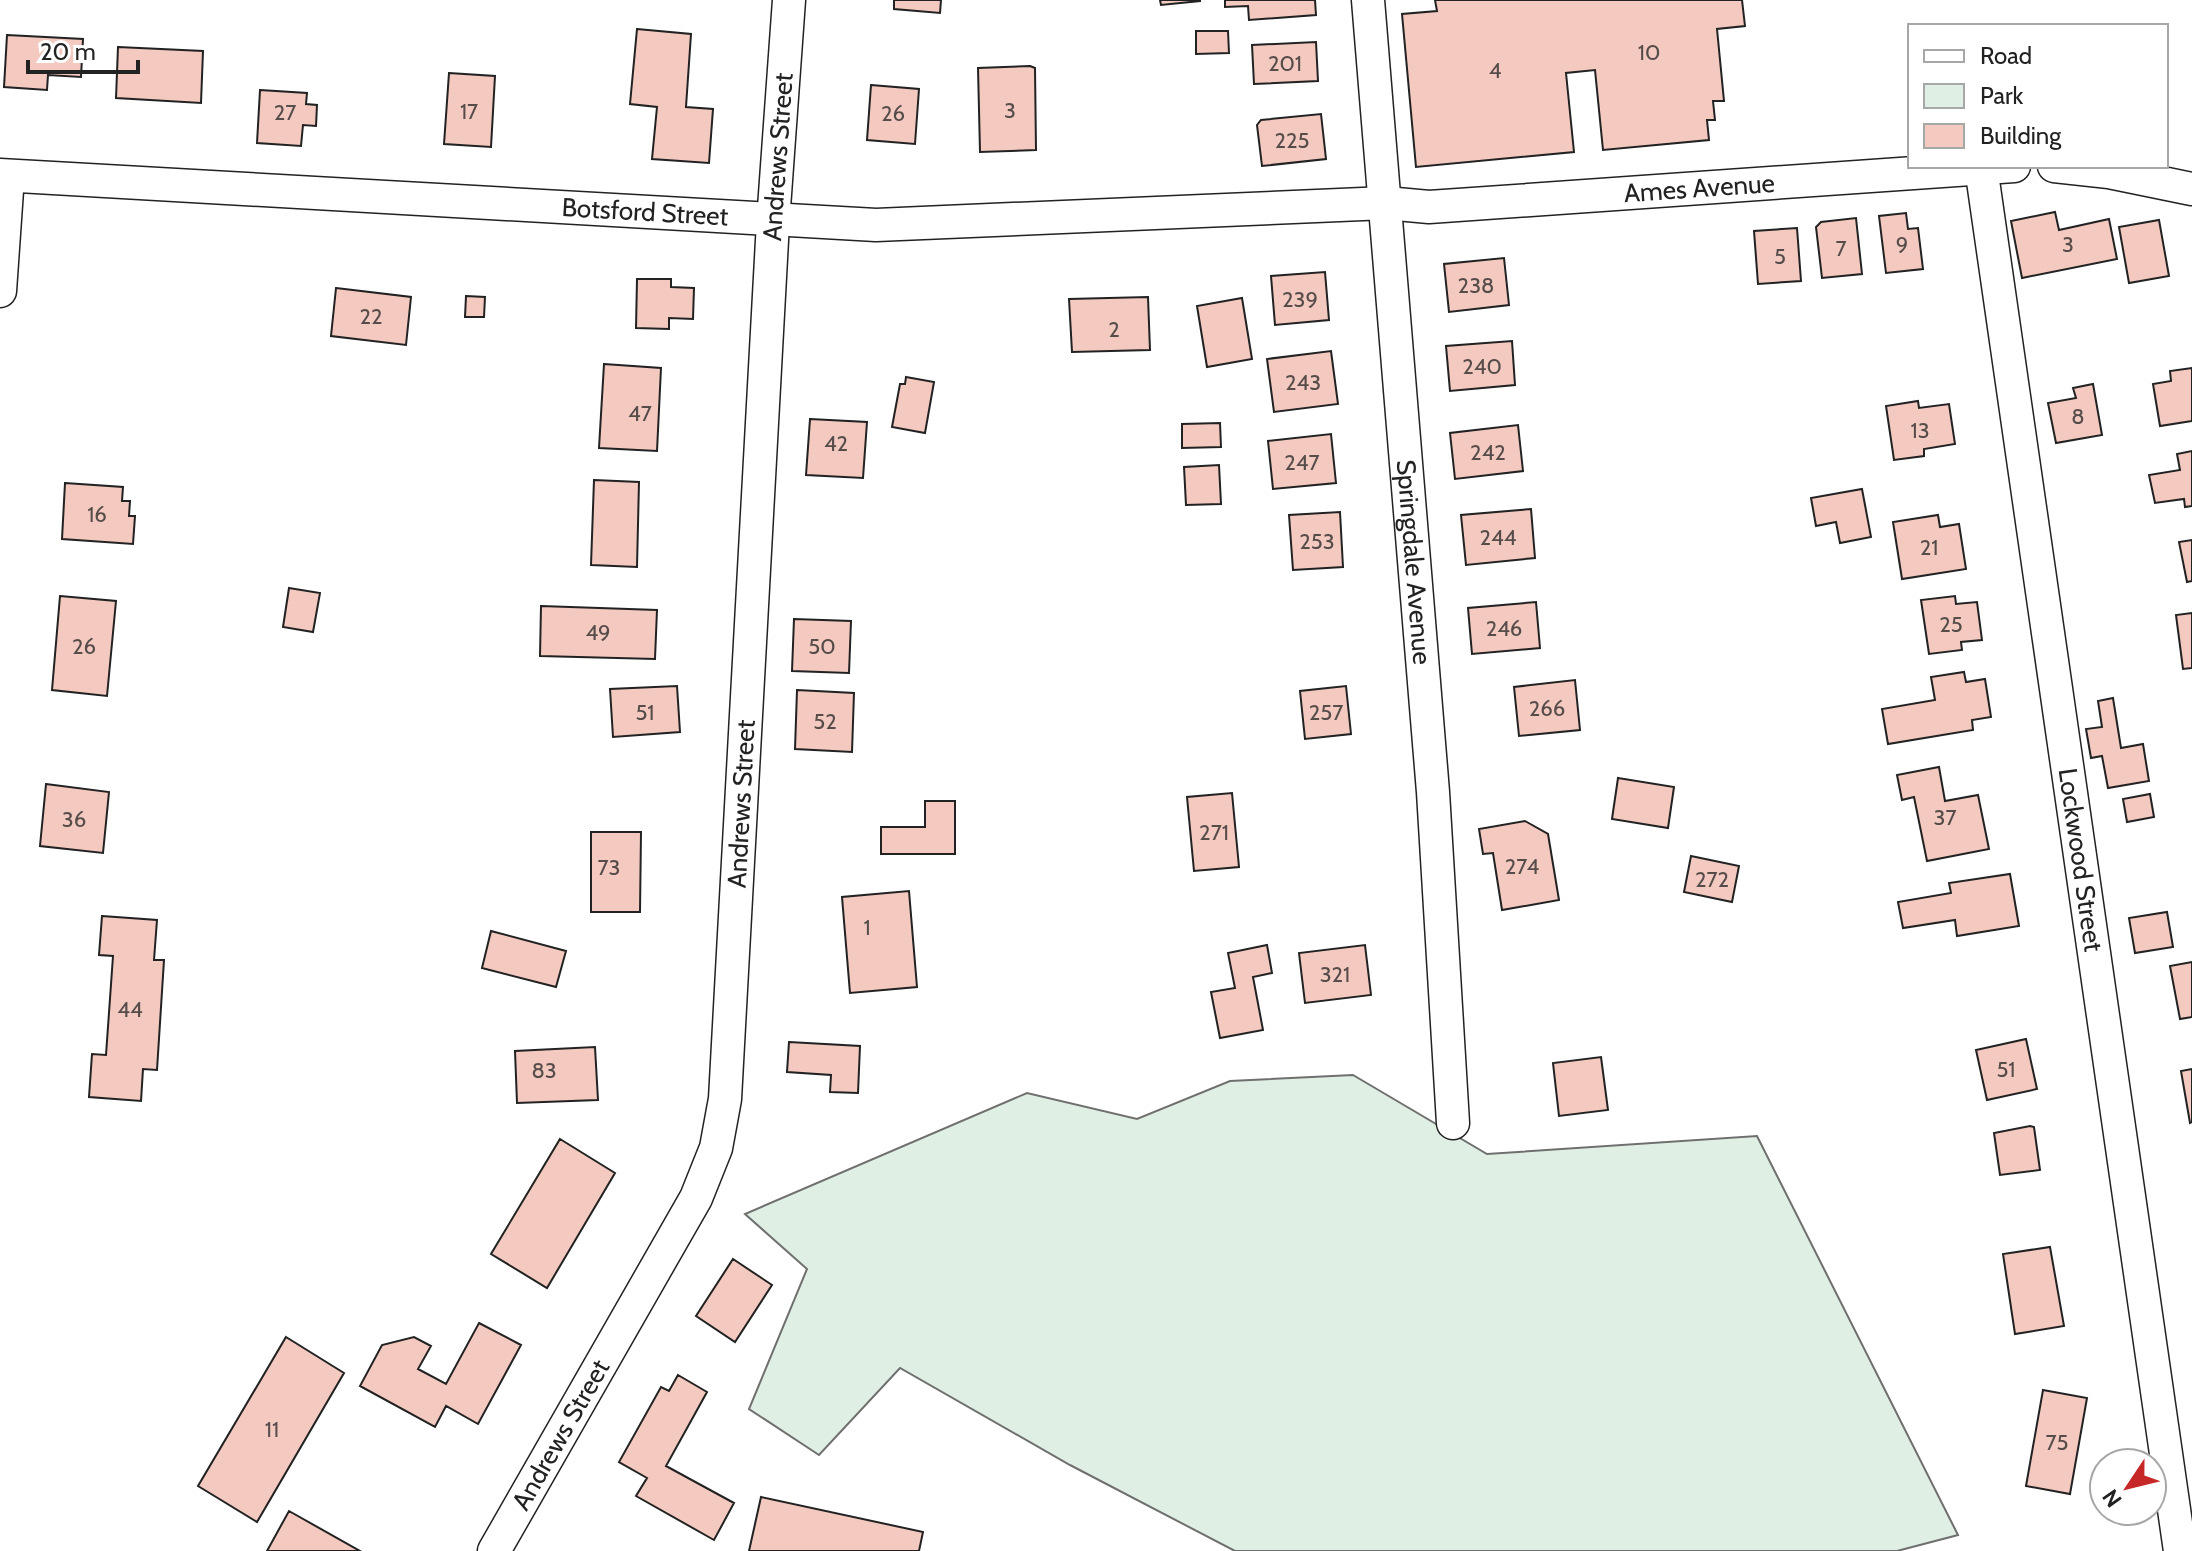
<svg xmlns="http://www.w3.org/2000/svg" width="2192" height="1551" viewBox="0 0 2192 1551" font-family="Cabin,sans-serif">
	<rect width="100%" height="100%" fill="#fff"/>
	<path fill="#e0efe3" stroke="#6f6f6f" stroke-width="2" d="M1353,1075L1487,1154L1757,1136L1958,1535L1897,1551H1235L1070,1465L900,1368L819,1455L749,1409L807,1269L745,1214L1027,1093L1137,1119L1230,1081Z"/>
	<path fill="#f3c9c0" stroke="#222" stroke-width="2" d="M894,0H941L940,13L894,9Z
		M1160,0H1200V1L1161,5Z
		M1225,0H1315L1316,15L1249,20L1248,6L1225,7Z
		M1435,0H1742L1745,26L1717,29L1724,101H1713L1715,120H1707L1709,140L1603,150L1595,70L1566,73L1574,152L1416,167L1402,14L1437,11Z
		M637,29L691,34L686,107L713,109L709,163L652,159L657,107L630,104Z
		M1196,31H1228L1229,53L1196,54Z
		M7,35L83,39L81,77L48,75L47,90L4,87Z
		M1316,42L1318,81L1254,84L1252,45Z
		M118,47L203,51L201,103L116,98Z
		M1030,66L1035,68L1036,150L980,152L978,68Z
		M449,73L495,76L491,147L444,144Z
		M871,85L919,89L915,144L867,140Z
		M260,90L307,93L306,104L317,105L316,126L303,125L301,146L257,143Z
		M1321,114L1326,159L1262,166L1257,125L1261,120Z
		M2055,212L2059,230L2109,219L2117,259L2022,278L2011,221Z
		M1906,213L1908,229L1918,228L1923,269L1886,273L1879,216Z
		M1856,218L1862,274L1822,278L1816,227L1821,222Z
		M2159,220L2169,276L2129,283L2119,227Z
		M1797,228L1801,281L1758,284L1754,231Z
		M1504,258L1509,305L1449,312L1444,264Z
		M1325,272L1329,320L1275,325L1271,276Z
		M637,279H671V287L694,288L693,319L669,318V329L636,328Z
		M336,288L411,297L406,345L331,336Z
		M466,296L485,297L484,317H465Z
		M1148,297L1150,350L1072,352L1069,299Z
		M1242,298L1252,359L1207,367L1197,306Z
		M1512,341L1515,385L1450,391L1446,346Z
		M1331,351L1338,404L1274,412L1267,359Z
		M604,364L661,368L657,451L599,448Z
		M2192,368V421L2160,426L2153,384L2171,381L2170,371Z
		M906,377L934,382L925,433L892,427L900,384H905Z
		M2093,384L2102,435L2056,443L2048,403L2076,398L2073,388Z
		M1918,401L1919,408L1949,404L1955,444L1924,449V456L1894,460L1886,406Z
		M810,419L867,422L863,478L806,475Z
		M1220,423L1221,447L1182,448V424Z
		M1518,425L1523,471L1455,479L1450,433Z
		M1331,434L1336,483L1273,489L1268,441Z
		M2192,451V506L2185,507L2184,499L2155,503L2149,475L2180,470L2177,454Z
		M1219,465L1221,504L1186,505L1184,467Z
		M594,480L639,482L637,567L591,565Z
		M65,483L123,487L122,501H130L129,516H135L133,544L62,539Z
		M1862,489L1871,537L1840,543L1836,522L1816,526L1811,498Z
		M1531,509L1535,558L1466,565L1461,515Z
		M1340,512L1343,567L1293,570L1289,515Z
		M1938,515L1940,527L1959,524L1966,569L1902,579L1893,522Z
		M2192,540V581L2187,582L2179,542Z
		M289,588L320,593L313,632L283,627Z
		M60,596L116,601L107,696L52,690Z
		M1955,596L1956,604L1977,602L1982,640L1961,642L1962,650L1929,654L1921,600Z
		M1536,602L1540,648L1472,654L1468,608Z
		M541,606L657,610L655,659L540,656Z
		M2192,613V668L2183,669L2176,615Z
		M794,619L851,621L849,673L792,671Z
		M1964,672L1966,682L1985,679L1991,717L1972,720L1973,730L1888,744L1882,709L1935,700L1931,677Z
		M1575,680L1580,730L1519,736L1514,687Z
		M677,686L680,732L613,737L610,689Z
		M1346,686L1351,734L1305,739L1300,691Z
		M797,690L854,693L852,752L795,749Z
		M2113,698L2121,748L2143,744L2149,781L2108,788L2102,756L2091,758L2086,729L2102,727L2098,701Z
		M1939,767L1945,801L1978,795L1989,849L1927,861L1914,797L1902,800L1897,775Z
		M1618,778L1674,787L1668,828L1612,819Z
		M46,784L109,792L103,853L40,846Z
		M1232,793L1239,867L1194,871L1187,797Z
		M2150,794L2154,817L2127,822L2123,799Z
		M925,801H955V854H881V827H925Z
		M1525,821L1548,834L1559,900L1502,910L1493,853L1483,854L1479,829Z
		M591,832H641L640,912H591Z
		M1691,856L1739,866L1732,902L1684,892Z
		M2010,874L2019,926L1957,936L1955,920L1903,928L1898,902L1951,893L1949,883Z
		M909,891L917,987L850,993L842,897Z
		M2167,912L2173,947L2135,953L2129,918Z
		M102,916L157,920L154,960H164L157,1070L143,1069L141,1101L89,1097L92,1054L106,1055L113,956L99,955Z
		M491,931L566,951L556,987L482,968Z
		M1267,945L1272,973L1253,977L1263,1030L1220,1038L1211,992L1235,988L1228,953Z
		M1365,945L1371,995L1305,1003L1299,953Z
		M2192,962V1017L2180,1019L2170,966Z
		M2026,1039L2037,1089L1987,1100L1976,1050Z
		M789,1042L860,1046L858,1093L830,1092L831,1075L787,1072Z
		M595,1047L598,1100L517,1103L515,1051Z
		M1601,1057L1608,1110L1559,1116L1553,1063Z
		M2192,1069V1122L2190,1123L2181,1071Z
		M2030,1126L2034,1127L2040,1170L2000,1175L1994,1133Z
		M560,1139L615,1173L547,1288L491,1254Z
		M2050,1247L2064,1326L2015,1334L2003,1254Z
		M733,1259L772,1285L735,1342L696,1316Z
		M479,1323L521,1345L478,1424L446,1406L435,1427L360,1386L382,1345L414,1337L431,1346L418,1369L446,1384Z
		M286,1337L344,1373L257,1522L198,1486Z
		M678,1375L707,1392L666,1466L734,1503L714,1540L636,1496L647,1478L619,1462L661,1387L669,1391Z
		M2043,1390L2087,1398L2070,1494L2026,1486Z
		M761,1497L923,1532L919,1551H749Z
		M289,1511L360,1551H267Z"/>
	<g fill="none" stroke-linecap="round" stroke-linejoin="round">
		<defs>
			<g id="street">
				<path id="s1" d="M1368,0L1433,792L1453,1123"/>
				<path d="M2054,166L2109,172L2192,189"/>
				<path id="s2" d="M1981,167L2180,1551"/>
				<path id="s3" d="M0,175L876,225L1386,203L1429,207L2014,166"/>
				<path d="M0,291L8,176"/>
				<path id="s4" d="M494,1551L696,1198L716,1148L725,1099L773,222L789,0"/>
			</g>
		</defs>
		<use href="#street" stroke="#222" stroke-width="35"/>
		<use href="#street" stroke="#fff" stroke-width="32"/>
	</g>
	<g text-anchor="middle" dominant-baseline="central" stroke-width="6" stroke-linejoin="round" paint-order="stroke">
		<g font-size="22" fill="#564c4a">
			<text x="1649" y="52">10</text>
			<text x="1285" y="63">201</text>
			<text x="1495" y="70">4</text>
			<text x="1010" y="110">3</text>
			<text x="469" y="111">17</text>
			<text x="285" y="112">27</text>
			<text x="893" y="113">26</text>
			<text x="1292" y="140">225</text>
			<text x="1902" y="244">9</text>
			<text x="2068" y="244">3</text>
			<text x="1841" y="248">7</text>
			<text x="1780" y="256">5</text>
			<text x="1476" y="285">238</text>
			<text x="1300" y="299">239</text>
			<text x="371" y="316">22</text>
			<text x="1114" y="329">2</text>
			<text x="1482" y="366">240</text>
			<text x="1303" y="382">243</text>
			<text x="640" y="413">47</text>
			<text x="2078" y="416">8</text>
			<text x="1920" y="430">13</text>
			<text x="836" y="443">42</text>
			<text x="1488" y="452">242</text>
			<text x="1302" y="462">247</text>
			<text x="97" y="514">16</text>
			<text x="1498" y="537">244</text>
			<text x="1317" y="541">253</text>
			<text x="1929" y="547">21</text>
			<text x="1951" y="624">25</text>
			<text x="1504" y="628">246</text>
			<text x="598" y="632">49</text>
			<text x="84" y="646">26</text>
			<text x="822" y="646">50</text>
			<text x="1547" y="708">266</text>
			<text x="645" y="712">51</text>
			<text x="1326" y="712">257</text>
			<text x="825" y="721">52</text>
			<text x="1945" y="817">37</text>
			<text x="74" y="819">36</text>
			<text x="1214" y="832">271</text>
			<text x="1522" y="866">274</text>
			<text x="609" y="867">73</text>
			<text x="1712" y="879">272</text>
			<text x="867" y="927">1</text>
			<text x="1335" y="974">321</text>
			<text x="130" y="1009">44</text>
			<text x="2006" y="1069">51</text>
			<text x="544" y="1070">83</text>
			<text x="272" y="1429">11</text>
			<text x="2057" y="1442">75</text>
		</g>
		<g font-size="26" fill="#222" stroke="#fff">
			<text stroke="none"><textPath href="#s4" startOffset="1454">Andrews Street</textPath></text>
			<text stroke="none"><textPath href="#s3" startOffset="1702">Ames Avenue</textPath></text>
			<text stroke="none"><textPath href="#s3" startOffset="646">Botsford Street</textPath></text>
			<text stroke="none"><textPath href="#s1" startOffset="564">Springdale Avenue</textPath></text>
			<text stroke="none"><textPath href="#s4" startOffset="806">Andrews Street</textPath></text>
			<text stroke="none"><textPath href="#s2" startOffset="700">Lockwood Street</textPath></text>
			<text stroke="none"><textPath href="#s4" startOffset="134">Andrews Street</textPath></text>
		</g>
	</g>
	<rect x="1908" y="24" width="260" height="144" fill="#ffffff" stroke="#a7a7a7" stroke-width="2"/>
	<rect x="1924" y="50" width="40" height="12" fill="#ffffff" stroke="#a7a7a7" stroke-width="2"/>
	<text x="1980" y="64" font-size="24" fill="#222222">Road</text>
	<rect x="1924" y="84" width="40" height="24" fill="#e0efe3" stroke="#a7a7a7" stroke-width="2"/>
	<text x="1980" y="104" font-size="24" fill="#222222">Park</text>
	<rect x="1924" y="124" width="40" height="24" fill="#f3c9c0" stroke="#a7a7a7" stroke-width="2"/>
	<text x="1980" y="144" font-size="24" fill="#222222">Building</text>
	<g transform="translate(2128 1487) rotate(235)"><circle r="38" fill="#ffffff" stroke="#a7a7a7" stroke-width="2"/>
	<path d="M0-6L14 30L0 20L-14 30Z" fill="#c62828"/>
	<text y="-12" font-size="22" font-weight="bold" text-anchor="middle" fill="#222222">N</text>
	</g>
	<path d="M28 60v12h110v-12" fill="none" stroke="#222222" stroke-width="4"/>
	<text x="40" y="60" font-size="24" fill="#222222" stroke="#ffffff" stroke-width="6" paint-order="stroke">20 m</text>
</svg>
